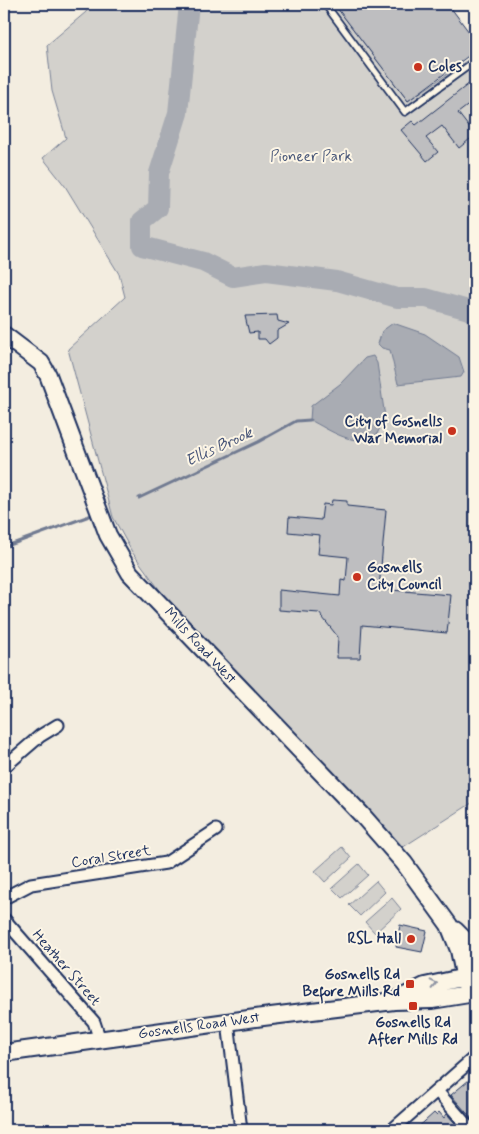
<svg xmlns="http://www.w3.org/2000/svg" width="479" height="1134" viewBox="0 0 479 1134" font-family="Mynerve,sans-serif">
	<rect width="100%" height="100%" fill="#f3ede0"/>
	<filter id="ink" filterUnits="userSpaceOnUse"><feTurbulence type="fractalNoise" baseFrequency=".02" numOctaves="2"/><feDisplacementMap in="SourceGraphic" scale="10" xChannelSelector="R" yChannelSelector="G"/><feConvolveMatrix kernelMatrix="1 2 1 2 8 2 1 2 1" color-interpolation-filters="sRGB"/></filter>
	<g filter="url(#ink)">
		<path fill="#d3d1cc" stroke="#778095" d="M90,4H334L408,101L472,57L475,62V801L397,851L199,644L132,552L113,517L68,349L125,297L119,274L65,186L43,158L66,138L52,91L47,45L86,12Z
			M342,847L351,858L325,882L315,871Z
			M359,864L368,875L342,898L332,888Z
			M376,881L385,892L360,916L349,905Z
			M392,898L401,909L375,933L365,922Z"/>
		<path fill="#a9acb3" stroke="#707a91" d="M393,323L425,334L459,357L464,372L461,377L398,384L390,350L382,348L378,344L382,331Z
			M373,356L377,363L385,417L377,434C356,450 330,430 310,420L311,406L340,384L365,358Z"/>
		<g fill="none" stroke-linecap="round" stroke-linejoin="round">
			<path stroke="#707a91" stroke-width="3" d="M139,498L258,442L296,421L310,420
				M4,547L92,515"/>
			<path stroke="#a9acb3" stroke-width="20" d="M189,4L178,113L159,173L158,208L142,221V246L203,262L233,277L266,272L337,281L397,298H426L472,311L475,315"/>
		</g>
		<path fill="#bebec0" stroke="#1b2f5e" d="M334,4H448L475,40V51L408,101Z
			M475,79V100L458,113L475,135L459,148L442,126L426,138L438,152L427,161L401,130L412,121L416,125Z
			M277,315L278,321L289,324L277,331V338L269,344L265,339H258V332L249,333L245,316Z
			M332,500L347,501V506L386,510L379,589L451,595L447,633L362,625L360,658H337L338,637L319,613L279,610V590L340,596L341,580L346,581L348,557L318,554L320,535L288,532L289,517L321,520L323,504L331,505Z
			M400,925L427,931L422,952L396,947Z
			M475,1075V1118L473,1120L451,1095Z
			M439,1112L444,1118L447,1114L461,1130H415L434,1113L436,1115Z"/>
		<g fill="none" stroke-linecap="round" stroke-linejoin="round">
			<defs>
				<path id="service" d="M325,4L405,112L475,61"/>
				<path id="minor" d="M4,767L40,736L58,725
					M4,898L31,884L166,863L216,830
					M4,919L94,1022L100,1040
					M228,1022L241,1130
					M437,1091L471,1130
					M392,1130L475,1057"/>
				<path id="secondary" d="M4,335L41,363L48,375L108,535L130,573L362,815L404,863L449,925L459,950L468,994
					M455,930L465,940L475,956
					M399,999L425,986L475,975
					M4,1053L263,1017L394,1001L432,1000L475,993"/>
			</defs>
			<use href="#service" stroke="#1b2f5e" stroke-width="9"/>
			<use href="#minor" stroke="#1b2f5e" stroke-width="15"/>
			<use href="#secondary" stroke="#1b2f5e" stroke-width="20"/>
			<use href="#service" stroke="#fcf5e5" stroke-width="5.5"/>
			<use href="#minor" stroke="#fcf5e5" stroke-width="11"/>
			<use href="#secondary" stroke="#fcf5e5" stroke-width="16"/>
		</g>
		<defs><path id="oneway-chevron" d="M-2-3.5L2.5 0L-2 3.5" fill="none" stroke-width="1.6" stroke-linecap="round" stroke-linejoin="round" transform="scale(1.25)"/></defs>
		<use stroke="#8c92a2" href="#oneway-chevron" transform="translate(434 984) rotate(-13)"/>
	</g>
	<g fill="#c8321e" stroke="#fcf5e5" stroke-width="2">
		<circle cx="418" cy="67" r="5"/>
		<circle cx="452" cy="431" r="5"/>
		<circle cx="357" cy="577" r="5"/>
		<circle cx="411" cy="939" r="5"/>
		<rect x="405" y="979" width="10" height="10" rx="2.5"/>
		<rect x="408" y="1001" width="10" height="10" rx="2.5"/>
	</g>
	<g text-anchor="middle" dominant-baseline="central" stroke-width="4" stroke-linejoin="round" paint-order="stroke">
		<g font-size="15" font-weight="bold" fill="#1b2f5e" stroke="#fcf5e5" text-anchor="end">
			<text x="428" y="67" text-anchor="start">Coles</text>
			<text x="442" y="422">City of Gosnells<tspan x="442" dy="17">War Memorial</tspan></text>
			<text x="367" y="568" text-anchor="start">Gosnells<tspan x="367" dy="17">City Council</tspan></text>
			<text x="401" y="939">RSL Hall</text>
			<text x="400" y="975">Gosnells Rd<tspan x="400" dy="17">Before Mills Rd</tspan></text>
			<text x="413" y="1023" text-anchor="middle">Gosnells Rd<tspan x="413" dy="17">After Mills Rd</tspan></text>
		</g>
		<g font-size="15" fill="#49587a" stroke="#fcf5e5">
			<text x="311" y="157">Pioneer Park</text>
		</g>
		<g font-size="15" fill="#1b2f5e" stroke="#fcf5e5">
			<text transform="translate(200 646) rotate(47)">Mills Road West</text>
			<text transform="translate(111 857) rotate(-9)">Coral Street</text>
			<text transform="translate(66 968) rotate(49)">Heather Street</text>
			<text transform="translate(199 1026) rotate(-8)">Gosnells Road West</text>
		</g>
		<g font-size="16" font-style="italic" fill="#465478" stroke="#fcf5e5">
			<text transform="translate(219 447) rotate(-25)">Ellis Brook</text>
		</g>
	</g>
	<rect width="479" height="1134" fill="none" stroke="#fcf5e5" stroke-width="20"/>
	<rect x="10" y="10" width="459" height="1114" fill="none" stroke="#1b2f5e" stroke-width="2" filter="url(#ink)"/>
</svg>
